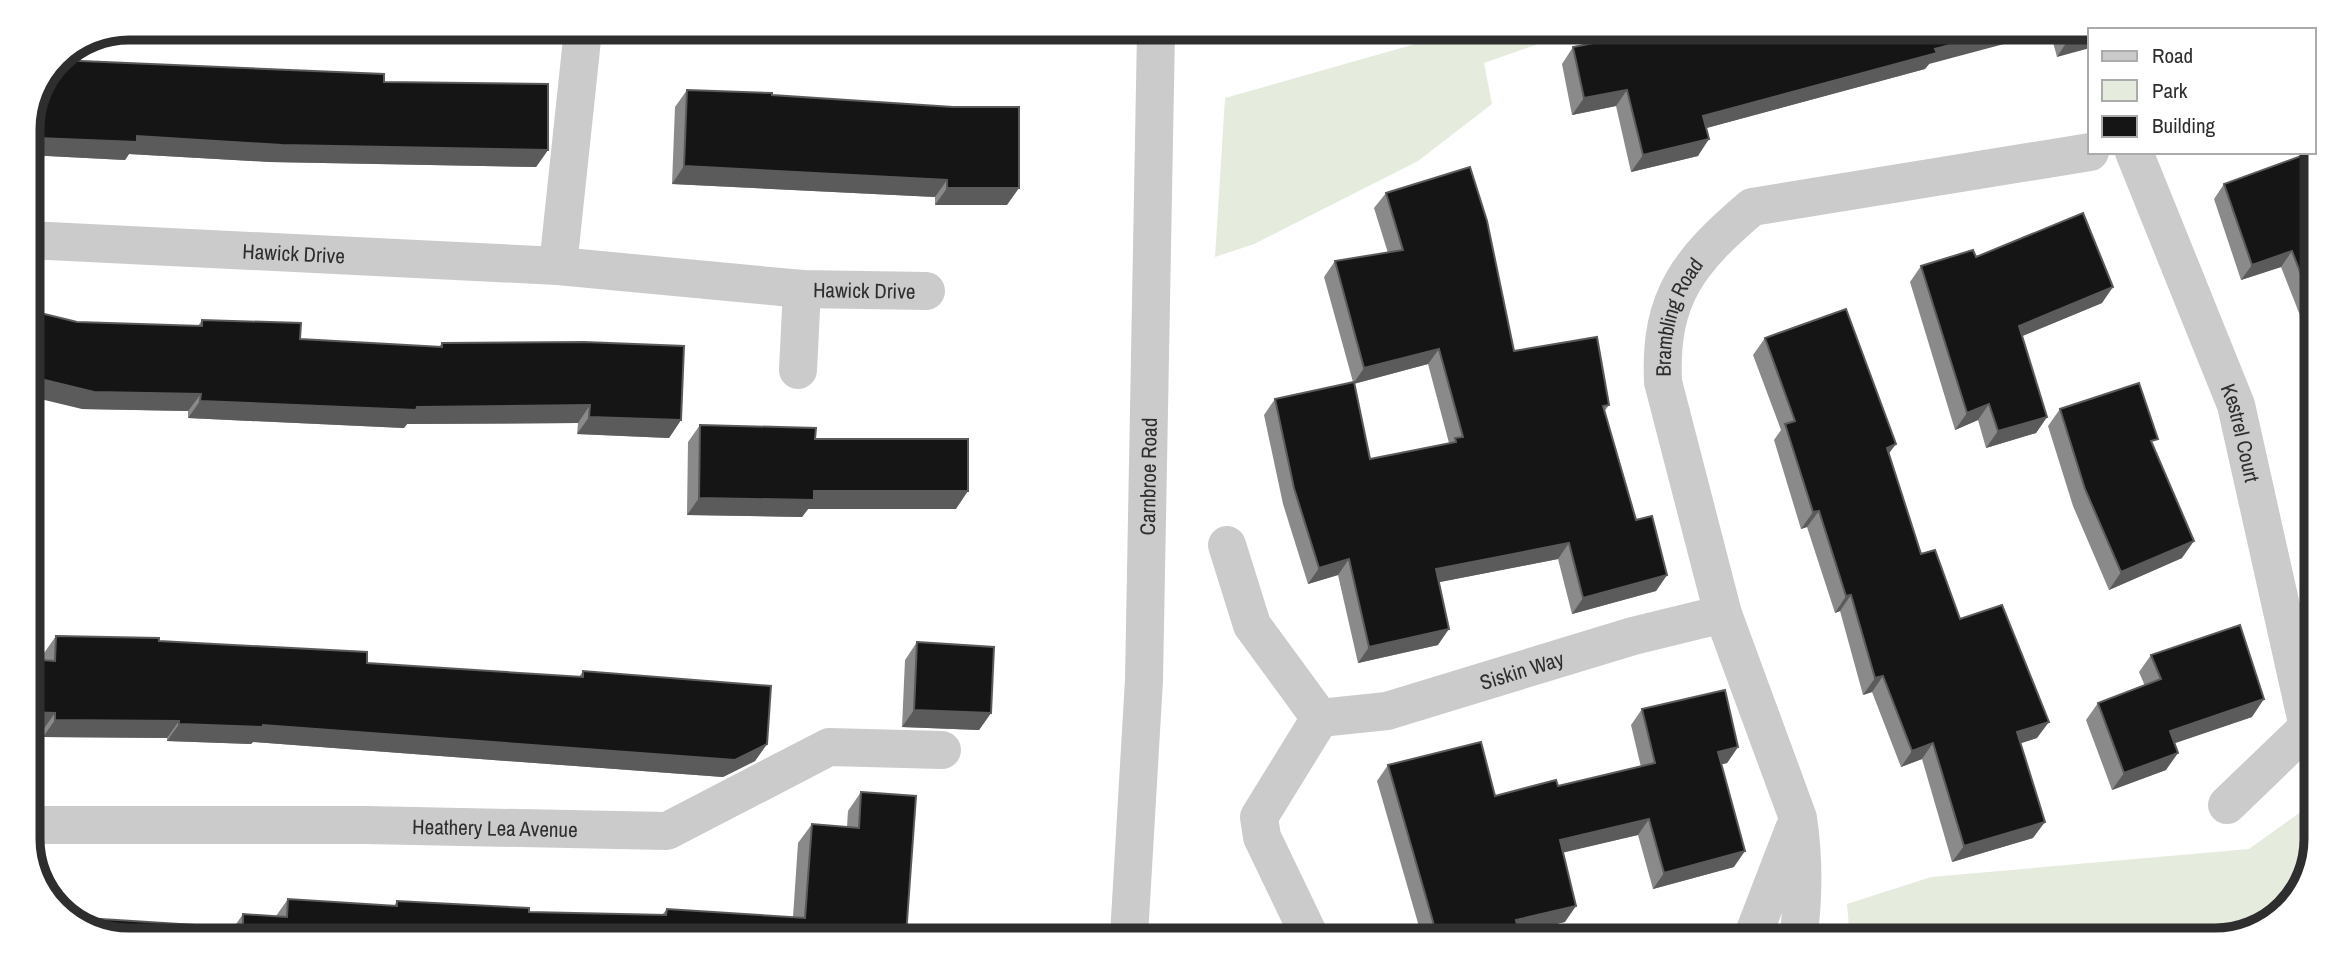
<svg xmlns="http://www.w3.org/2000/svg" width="2344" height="968" viewBox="0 0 2344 968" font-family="'Archivo Narrow',sans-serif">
	<rect width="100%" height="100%" fill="#fff"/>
	<path fill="#e5ebdd" d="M1454,33H1569L1484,63L1492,104L1418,161L1254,244L1215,257L1225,98Z
		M2309,806L2308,877L2271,923L2215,940L1850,939L1847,904L1931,877L2249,849Z"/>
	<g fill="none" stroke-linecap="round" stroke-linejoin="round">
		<g stroke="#cbcbcb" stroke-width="38">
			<path id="s1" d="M2134,152L2236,405L2308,727L2227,805"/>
			<path id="s2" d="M28,240L558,266L802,289L926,291"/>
			<path d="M558,266L583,30"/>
			<path d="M798,370L802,289"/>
			<path d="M1227,545L1252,625L1320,718L1259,817L1262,837L1310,937"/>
			<path id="s3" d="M1320,718L1387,711L1633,636L1723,614"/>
			<path id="s4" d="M28,825H365L667,831L829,747L942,750"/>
			<path d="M1752,938L1794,829"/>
			<path id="s5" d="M1798,939C1804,898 1804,859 1798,818L1723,614L1663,382C1659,296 1690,260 1752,207L2090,152"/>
		</g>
		<path stroke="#cbcbcb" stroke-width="38" id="s6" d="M1129,936L1144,680L1156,32"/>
	</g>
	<path fill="#8a8a8a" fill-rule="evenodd" d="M2051,35H2090L2057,57Z
		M1701,36L1929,64L1925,69L1706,128L1698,156L1631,172L1616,106L1572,115L1562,64L1573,47Z
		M57,60L384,82L548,150L536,167L270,162L129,154L125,160L28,155V123Z
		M687,90L772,95L1007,205H935V197L672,184L675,107Z
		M2315,151L2314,351L2281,267L2241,280L2214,199L2224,184Z
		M1386,193L1514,351L1609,405L1604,412L1636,520L1667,575L1656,591L1572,614L1558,559L1439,582L1438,645L1358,663L1338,575L1308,584L1283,504L1264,415L1275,399L1353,382L1324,277L1335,261L1388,253L1374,208ZM1428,364L1449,443L1370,459L1354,384Z
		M1976,257L2102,303L2022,336L2047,417L2036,433L1986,448L1978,420L1955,430L1910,282L1921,266Z
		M202,320L300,339L439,347L442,343L681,420L669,438L577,434L578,423L407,424L404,428L188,418V411L82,409L198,326Z
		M1765,338L1889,453L1921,554L1960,619L2037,738L2021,743L2033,838L1952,862L1922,759L1901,767L1872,692L1863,695L1840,611L1835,613L1807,527L1801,529L1774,440L1781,430L1753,355Z
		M2060,409L2153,446L2182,558L2109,590L2073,506L2048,426Z
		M700,425L815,439L956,509H808L802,517L687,515L688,442Z
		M56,636L159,641L367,663L579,677L583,671L767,744L755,761L723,777L253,742L251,744L167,741V738L43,737V730L28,729V659L44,660V653Z
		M917,642L991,713L979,730L902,727L905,660Z
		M2151,655L2252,717L2174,743L2166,770L2112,790L2086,720L2098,703L2145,686L2139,672Z
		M1642,709L1738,747L1727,763L1721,764L1734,867L1653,889L1638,835L1563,852L1565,922L1519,932L1520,938L1422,937L1377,781L1388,765L1495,796L1558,786L1641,767L1631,725Z
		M861,792L906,935L91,932L81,925L86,918L234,927L243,914L276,916L288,899L394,906L397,901L529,912L662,915L667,909L793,917L798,843L812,824L847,827L848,811Z"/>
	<path fill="#5b5b5b" d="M1988,35H2038L1929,64L1925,69L1692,132L1703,116L1935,49Z
		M2090,35V48L2057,57L2068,40Z
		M1627,90L1616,106L1572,115L1584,98Z
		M137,136L548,150L536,167L270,162L129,154L125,160L28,155V151L37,138Z
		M1709,139L1698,156L1631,172L1643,155Z
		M684,166L947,180L935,197L672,184Z
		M947,188H1019L1007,205H935Z
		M2292,251L2281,267L2241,280L2252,265Z
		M2113,287L2102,303L2008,342L2019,326Z
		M1439,349L1428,364L1353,384L1364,368Z
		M28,376L201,394L188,411L82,409L28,396Z
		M200,401L417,407L590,405L578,423L407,424L404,428L188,418Z
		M1989,404L1978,420L1955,430L1967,413Z
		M589,417L681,420L669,438L577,434Z
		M2047,417L2036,433L1986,448L1998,431Z
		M1896,444L1884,460L1887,448Z
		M814,491H968L956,509H808L802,517L687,515L699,498Z
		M1819,511L1807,527L1801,529L1813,512Z
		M2194,541L2182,558L2109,590L2121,572Z
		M1569,543L1558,559L1425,585L1436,569Z
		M1349,559L1338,575L1308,584L1319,568Z
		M1667,575L1656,591L1572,614L1583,598Z
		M1851,595L1840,611L1835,613L1846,596Z
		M1449,629L1438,645L1358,663L1369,647Z
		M1883,676L1872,692L1863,695L1875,678Z
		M2264,699L2252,717L2158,749L2170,731Z
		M914,710L991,713L979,730L902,727Z
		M28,712L55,713L43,730L28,729Z
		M55,720L179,721L167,738L43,737Z
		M2049,722L2037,738L2006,748L2017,732Z
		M179,724L263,725L767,744L755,761L723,777L253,742L251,744L167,741Z
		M1933,743L1922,759L1901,767L1912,751Z
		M1738,747L1727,763L1707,768L1718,752Z
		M2178,753L2166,770L2112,790L2124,773Z
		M1649,819L1638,835L1549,856L1560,840Z
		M2045,822L2033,838L1952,862L1964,846Z
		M1745,851L1734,867L1653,889L1664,873Z
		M1576,906L1565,922L1505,936L1516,920Z"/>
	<path fill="#151515" stroke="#5b5b5b" stroke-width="2" d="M1646,33L1701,34V36L1709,34L1988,35L1935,49L1937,53L1703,116L1709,139L1643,155L1627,90L1584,98L1573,47Z
		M2067,35H2089L2068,40Z
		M57,60L384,74V82L548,84V150L282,145L137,136V142L37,138L39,100Z
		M687,90L772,93V95L953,107H1019V188H947V180L684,166Z
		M2315,151L2314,308L2292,251L2252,265L2224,184Z
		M1470,167L1487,221L1514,351L1597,337L1609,405L1603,406L1636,520L1652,516L1667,575L1583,598L1569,543L1436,569L1449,629L1369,647L1349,559L1319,568L1294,488L1275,399L1354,382L1370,459L1456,442L1455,438L1463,437L1439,349L1364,368L1335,261L1403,250L1386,193Z
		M2083,213L2113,287L2019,326L2047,417L1998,431L1989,404L1967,413L1921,266L1973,250L1976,257Z
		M1846,309L1896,444L1887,448L1921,554L1935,550L1960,619L2002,605L2049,722L2017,732L2045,822L1964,846L1933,743L1912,751L1883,676L1875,678L1851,595L1846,596L1819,511L1813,512L1785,424L1795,421L1765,338Z
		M28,310L77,322L202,326V320L301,323L300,339L442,347V343L584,342L684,346L681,420L589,417L590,405L417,407L416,410L200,401L201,394L94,392L28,376Z
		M2139,383L2158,439L2151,441L2194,541L2121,572L2085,489L2060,409Z
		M700,425L816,428L815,439H968V491H814V500L699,498Z
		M2240,625L2264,699L2170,731L2178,753L2124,773L2098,703L2161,679L2151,655Z
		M56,636L159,638V641L367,652V663L583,677V671L771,686L767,744L735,760L263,725V727L179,724V721L55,720V713L28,712V659L55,661Z
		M917,642L994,647L991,713L914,710Z
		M1725,690L1738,747L1718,752L1745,851L1664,873L1649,819L1560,840L1576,906L1516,920L1520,938L1437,937L1432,918L1388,765L1481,742L1495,796L1556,780L1558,786L1655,763L1642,709Z
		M861,792L916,796L906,935L91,932L86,928V918L243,928V914L287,917L288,899L397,906V901L529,908V912L666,915L667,909L805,918L812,824L859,828Z"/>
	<g text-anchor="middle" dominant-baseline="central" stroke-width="7" stroke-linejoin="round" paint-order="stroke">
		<g font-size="21" fill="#2e2e2e" stroke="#fff">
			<text stroke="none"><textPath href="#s2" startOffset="266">Hawick Drive</textPath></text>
			<text stroke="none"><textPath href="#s2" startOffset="838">Hawick Drive</textPath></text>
			<text stroke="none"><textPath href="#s5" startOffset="646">Brambling Road</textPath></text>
			<text stroke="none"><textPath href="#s1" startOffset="301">Kestrel Court</textPath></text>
			<text stroke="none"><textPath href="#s6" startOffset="460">Carnbroe Road</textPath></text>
			<text stroke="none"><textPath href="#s3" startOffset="208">Siskin Way</textPath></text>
			<text stroke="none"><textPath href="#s4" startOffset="467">Heathery Lea Avenue</textPath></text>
		</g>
	</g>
	<path d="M0 0H2344V968H0ZM129 40H2215A89 89 0 0 1 2304 129V839A89 89 0 0 1 2215 928H129A89 89 0 0 1 40 839V129A89 89 0 0 1 129 40Z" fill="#fff" fill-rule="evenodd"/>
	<path fill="none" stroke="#2e2e2e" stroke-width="9" d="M129 40H2215A89 89 0 0 1 2304 129V839A89 89 0 0 1 2215 928H129A89 89 0 0 1 40 839V129A89 89 0 0 1 129 40Z"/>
	<rect x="2088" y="28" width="228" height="126" fill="#ffffff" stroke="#ababab" stroke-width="2"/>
	<rect x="2102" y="51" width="35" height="10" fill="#cbcbcb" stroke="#ababab" stroke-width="2"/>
	<text x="2152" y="63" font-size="21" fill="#2e2e2e">Road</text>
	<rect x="2102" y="80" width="35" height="21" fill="#e5ebdd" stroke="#ababab" stroke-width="2"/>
	<text x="2152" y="98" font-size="21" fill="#2e2e2e">Park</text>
	<rect x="2102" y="116" width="35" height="21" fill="#151515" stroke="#ababab" stroke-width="2"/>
	<text x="2152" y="133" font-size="21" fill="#2e2e2e">Building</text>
</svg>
